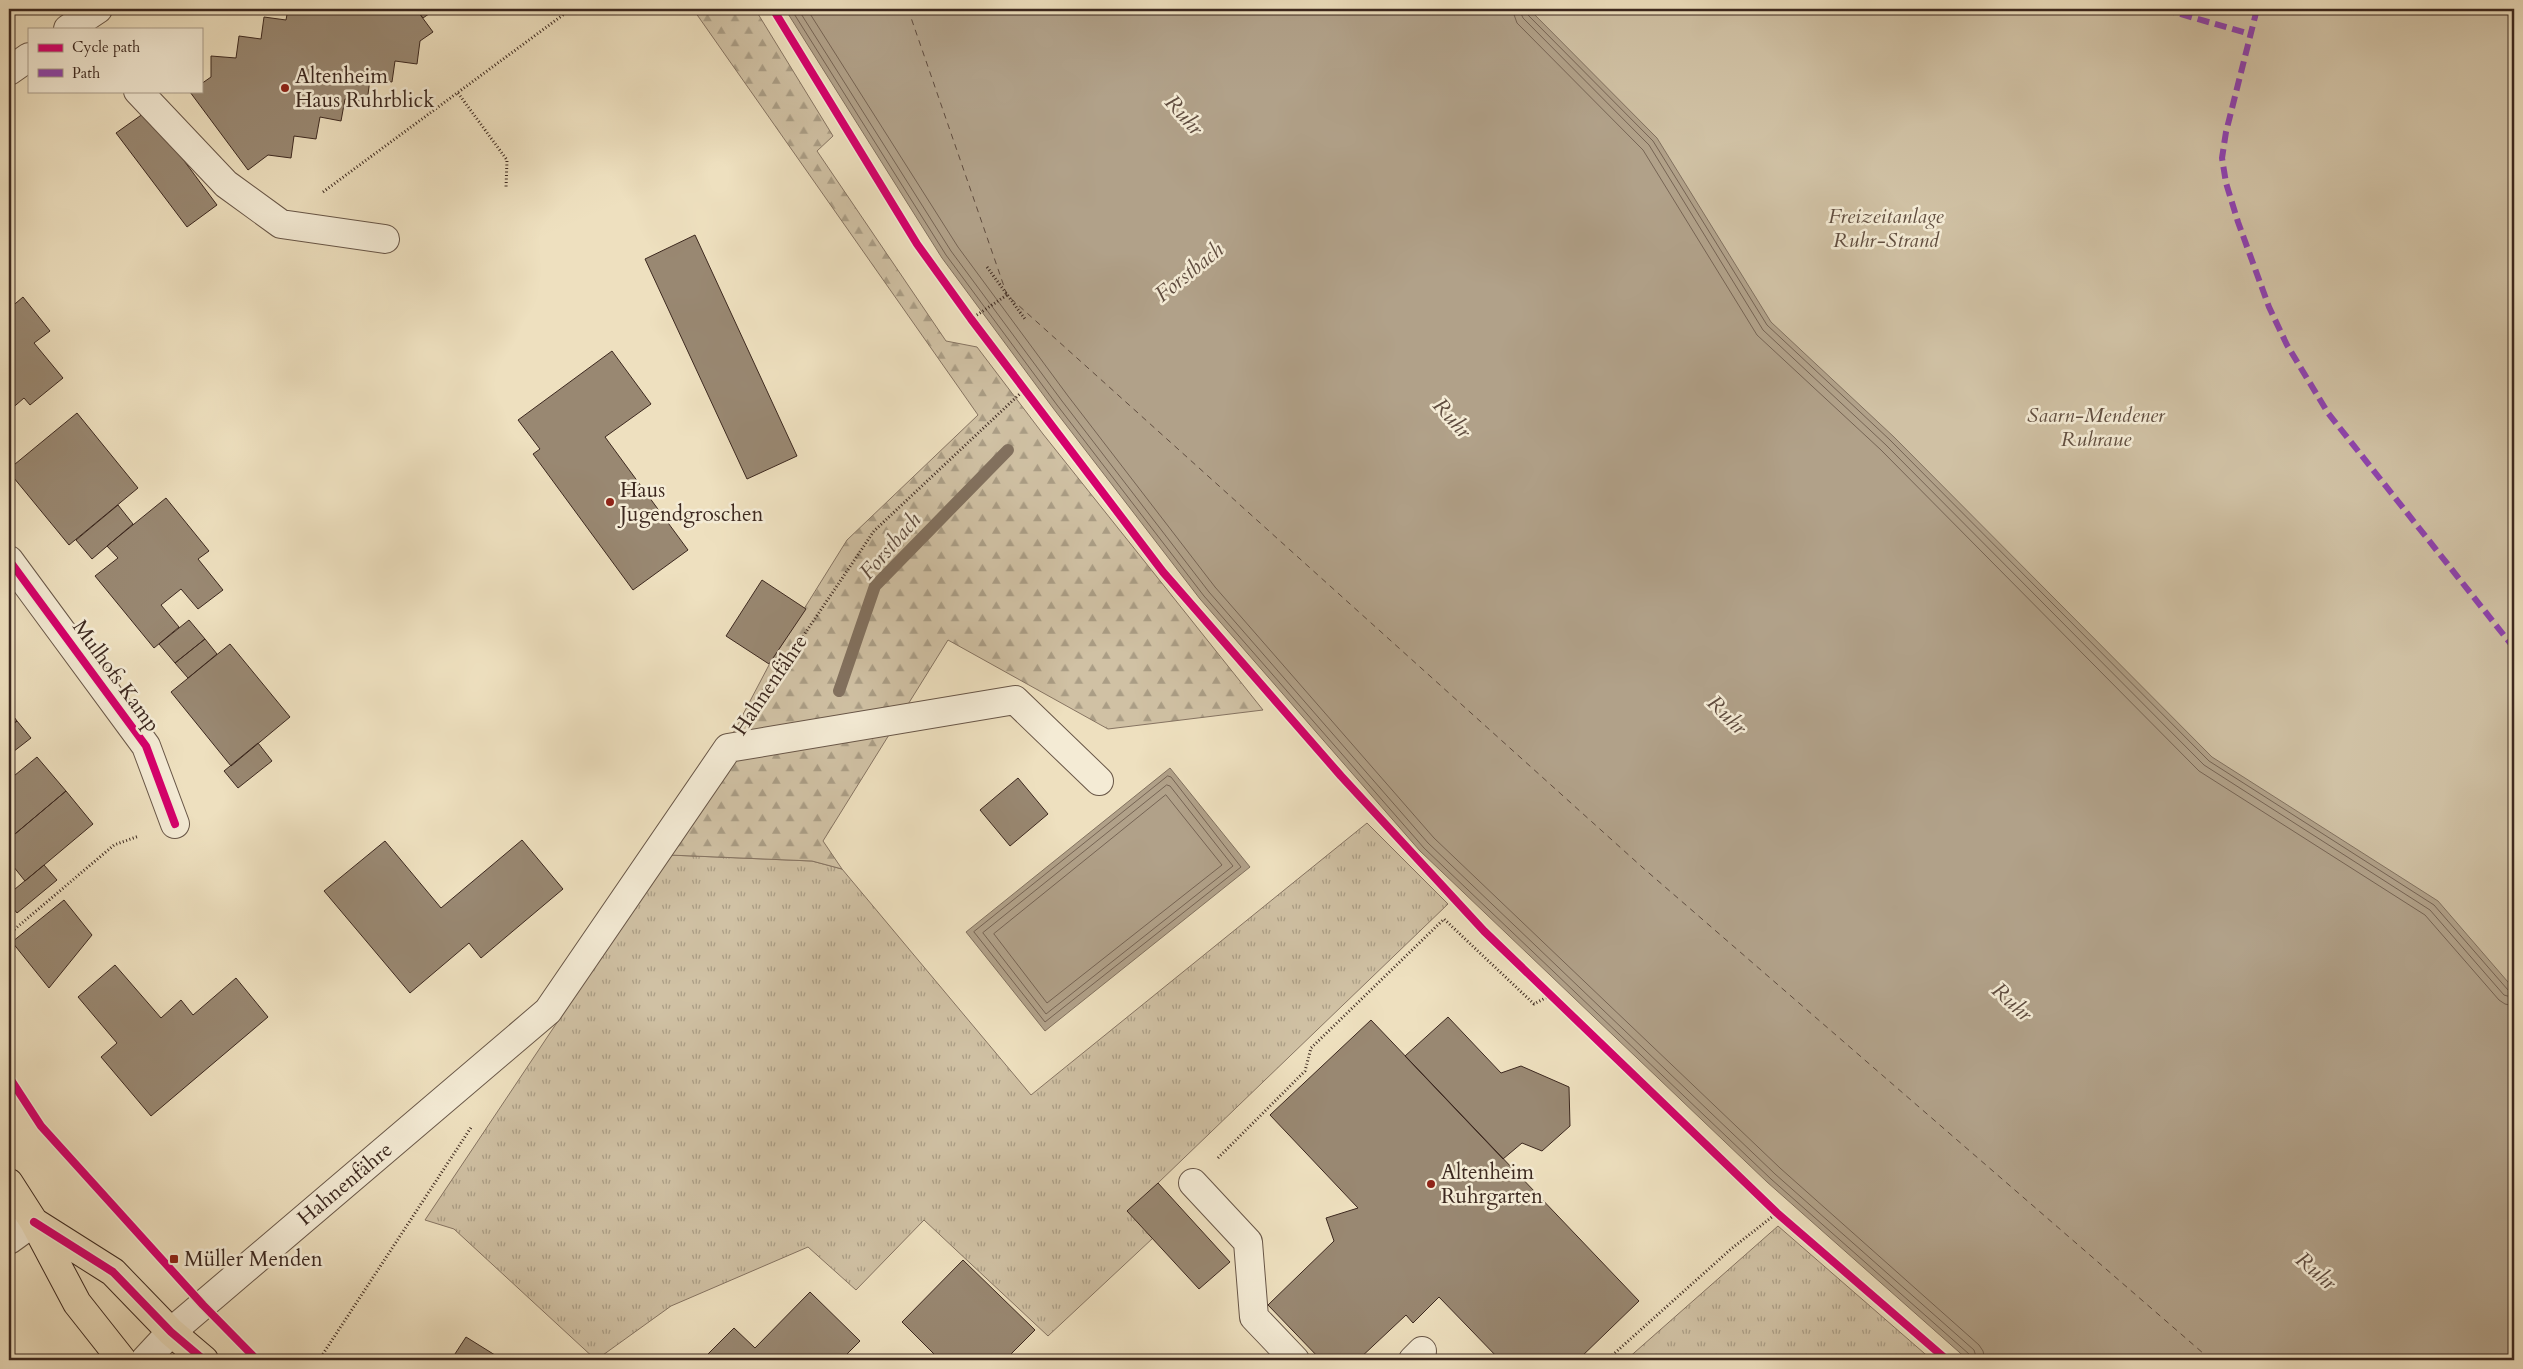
<svg xmlns="http://www.w3.org/2000/svg" width="2523" height="1369" viewBox="0 0 2523 1369" font-family="Cardo,serif">
	<defs>
		<pattern id="grass-tufts" width="24" height="20" patternUnits="userSpaceOnUse" patternTransform="scale(1.25)"><rect width="24" height="20" fill="#d0c1a4"/><path d="M3 7l-1-3M5 7V3M7 7l1-3M15 17l-1-3M17 17v-4M19 17l1-3" fill="none" stroke="#aa9d85"/></pattern>
		<pattern id="forest-firs" width="22" height="20" patternUnits="userSpaceOnUse" patternTransform="scale(1.25)"><rect width="22" height="20" fill="#d0c1a4"/><path d="M5 1l3.5 6h-7zM16 11l3.5 6h-7z" fill="#aa9d85"/></pattern>
	</defs>
	<rect width="100%" height="100%" fill="#eee0bf"/>
	<filter id="stains"><feTurbulence type="fractalNoise" baseFrequency=".004" numOctaves="4"/><feColorMatrix values="0 0 0 0 .2 0 0 0 0 .09 0 0 0 0 .02 0 0 0 .5 -.17"/></filter>
	<radialGradient id="worn" r=".72"><stop offset=".6" stop-color="#630" stop-opacity="0"/><stop offset="1" stop-color="#630" stop-opacity=".3"/></radialGradient>
	<path fill="url(#grass-tufts)" stroke="#867462" d="M1367,823L1448,904L1158,1183L1153,1238L1048,1336L924,1220L856,1290L808,1247L671,1306L596,1360L454,1229L425,1220L669,855L812,861L842,869L1031,1095Z
		M1778,1226L1932,1360H1626Z"/>
	<path fill="url(#forest-firs)" stroke="#867462" d="M693,9H755L833,136L817,151L946,341L977,347L1043,434L1263,710L1108,729L948,640L823,841L842,869L812,861L669,855L769,665L847,540L978,415Z"/>
	<path fill="#d0c1a4" stroke="#867462" d="M1190,9H2514V1360Z"/>
	<path fill="#b1a189" stroke="#82715f" d="M785,9H1529L1657,138L1771,322L1894,437L2212,757L2438,901L2514,989V1360H1968L1767,1182L1420,851L1200,599L1053,408L942,258Z
		M1170,768L1250,867L1045,1031L966,932Z"/>
	<g fill="none" stroke-linecap="round" stroke-linejoin="round">
		<path stroke="#766454" stroke-width="1" d="M791,9L946,255L1057,405L1204,596L1424,848L1771,1179L1969,1354L1971,1360
			M798,9L951,251L1062,401L1209,592L1428,843L1775,1174L1974,1350L1977,1360
			M807,9L958,247L1068,396L1215,587L1434,838L1780,1168L1979,1345L1983,1351L1985,1360
			M1512,9L1517,23L1643,150L1757,335L1881,450L2199,771L2425,915L2499,1000L2505,1004L2514,1006
			M1519,9L1523,18L1649,145L1763,330L1886,445L2204,765L2430,910L2504,995L2514,998
			M1526,9L1527,14L1653,141L1767,325L1890,440L2209,761L2434,905L2508,990L2514,992
			M1168,776L1171,777L1241,867L1045,1022L974,932Z
			M1167,785L1170,786L1233,866L1046,1014L983,933Z
			M1166,795L1222,865L1047,1003L994,934Z"/>
		<path stroke="#82715f" stroke-width="12" d="M839,691L875,586L1008,450"/>
		<path stroke="#5f4c3f" stroke-width="1" stroke-dasharray="6 5" stroke-linecap="butt" d="M908,9L1007,295L1642,867L2211,1360"/>
	</g>
	<path fill="#998872" stroke="#3c281f" d="M288,9H416L433,32L420,41L417,64L395,61L392,82L370,79L367,102L345,99L341,121L320,117L316,139L294,136L291,158L268,155L248,170L190,92L201,91V84L211,77V56L236,58L239,36L261,39L264,17L286,20Z
		M416,9H436L423,18Z
		M147,111L217,205L187,227L116,133Z
		M695,235L797,456L747,479L645,259Z
		M23,297L50,331L34,343L63,378L30,405L24,398L9,411V309Z
		M612,351L651,404L605,437L688,550L633,590L533,454L540,449L518,420Z
		M77,413L138,488L69,545L9,472V469Z
		M166,498L209,551L198,559L223,590L198,609L181,589L161,605L179,627L154,648L95,576L118,558L107,546Z
		M118,505L133,524L92,559L76,540Z
		M762,580L806,609L769,664L726,636Z
		M189,620L205,639L175,663L159,644Z
		M205,639L217,654L188,678L175,663Z
		M230,644L290,717L231,766L171,692Z
		M9,710L17,721L9,727Z
		M17,721L31,738L9,755V727Z
		M258,743L272,761L238,788L224,771Z
		M37,757L66,791L9,839V780Z
		M1018,778L1048,814L1010,846L980,810Z
		M66,791L93,824L25,881L9,861V839Z
		M522,840L563,889L481,958L469,943L410,993L324,891L385,841L441,908Z
		M44,865L57,880L17,913L9,903V894Z
		M64,900L92,935L49,988L12,942Z
		M115,965L161,1018L181,1000L193,1015L236,978L268,1017L151,1116L101,1057L117,1043L78,997Z
		M1448,1017L1501,1073L1521,1066L1569,1087L1570,1126L1542,1151L1522,1143L1503,1159L1405,1056Z
		M1371,1020L1639,1301L1578,1360H1500L1439,1297L1413,1323L1406,1315L1358,1360H1321L1268,1305L1334,1241L1326,1218L1358,1208L1270,1115Z
		M1158,1183L1230,1262L1199,1289L1127,1211Z
		M963,1260L1035,1330L1005,1360H940L902,1322Z
		M810,1292L860,1341L841,1360H702L734,1328L755,1348Z
		M466,1337L503,1360H451Z"/>
	<g fill="none" stroke-linecap="round" stroke-linejoin="round">
		<defs>
			<path id="minor" d="M68,29L98,9
				M9,71L29,57
				M138,91L226,184L281,224L385,239
				M9,560L146,746L175,824
				M1193,1183L1248,1242L1254,1317L1295,1360
				M9,1240L34,1222
				M145,1360L171,1332L548,1011L728,748L1015,700L1099,781
				M1413,1360L1422,1351"/>
			<path id="major" d="M9,1183L34,1222L77,1303L122,1360
				M34,1222L113,1272L171,1332L204,1360"/>
		</defs>
		<use href="#minor" stroke="#685647" stroke-width="30"/>
		<use href="#major" stroke="#3c281f" stroke-width="30"/>
		<path stroke="#3c281f" stroke-width="3" stroke-dasharray="1 2.5" stroke-linecap="butt" d="M458,93L507,160L506,188
			M323,192L571,9
			M987,267L1025,319
			M971,319L1007,295
			M756,706L874,531L1025,389
			M9,934L114,845L139,836
			M1218,1158L1305,1071L1311,1048L1444,919L1534,1004L1551,995
			M319,1360L472,1126
			M1607,1360L1731,1249L1777,1213"/>
		<use href="#minor" stroke="#f4ebd5" stroke-width="28"/>
		<use href="#major" stroke="#eee0bf" stroke-width="28"/>
		<path stroke="#8e44ad" stroke-width="6" stroke-dasharray="12 6" stroke-linecap="butt" d="M2163,9L2250,34
			M2257,9L2226,132L2222,158L2226,183L2238,222L2269,307L2287,345L2328,413L2514,648"/>
		<defs>
			<path id="cycleway" d="M773,9L917,244L971,319L1163,572L1341,776L1484,931L1777,1213L1947,1360
				M9,560L146,746L175,824
				M9,1077L41,1126L203,1305L257,1360
				M34,1222L113,1272L171,1332L204,1360"/>
		</defs>
		<use href="#cycleway" stroke="#f4ebd5" stroke-width="11"/>
		<use href="#cycleway" stroke="#d6006c" stroke-width="8"/>
	</g>
	<g fill="#8f2418" stroke="#f4ebd5" stroke-width="2">
		<circle cx="285" cy="88" r="5"/>
		<circle cx="610" cy="502" r="5"/>
		<circle cx="1431" cy="1184" r="5"/>
		<rect x="169" y="1254" width="10" height="10" rx="2.5"/>
	</g>
	<g text-anchor="middle" dominant-baseline="central" stroke-width="5" stroke-linejoin="round" paint-order="stroke">
		<g font-size="21" fill="#3c281f" stroke="#f4ebd5" text-anchor="start">
			<text x="295" y="76">Altenheim<tspan x="295" dy="24">Haus Ruhrblick</tspan></text>
			<text x="620" y="490">Haus<tspan x="620" dy="24">Jugendgroschen</tspan></text>
			<text x="1441" y="1172">Altenheim<tspan x="1441" dy="24">Ruhrgarten</tspan></text>
			<text x="184" y="1259">Müller Menden</text>
		</g>
		<g font-size="21" font-style="italic" fill="#614e40" stroke="#f4ebd5">
			<text x="1886" y="216">Freizeitanlage<tspan x="1886" dy="24">Ruhr-Strand</tspan></text>
			<text x="2096" y="415">Saarn-Mendener<tspan x="2096" dy="24">Ruhraue</tspan></text>
		</g>
		<g font-size="21" fill="#3c281f" stroke="#f4ebd5">
			<text transform="translate(116 676) rotate(54)">Mulhofs Kamp</text>
			<text transform="translate(770 685) rotate(-56)">Hahnenfähre</text>
			<text transform="translate(345 1184) rotate(-40)">Hahnenfähre</text>
		</g>
		<g font-size="22" font-style="italic" fill="#5f4c3f" stroke="#f4ebd5">
			<text transform="translate(1184 115) rotate(48)">Ruhr</text>
			<text transform="translate(1189 272) rotate(-39)">Forstbach</text>
			<text transform="translate(1452 418) rotate(48)">Ruhr</text>
			<text transform="translate(890 546) rotate(-49)">Forstbach</text>
			<text transform="translate(1727 715) rotate(45)">Ruhr</text>
			<text transform="translate(2012 1002) rotate(42)">Ruhr</text>
			<text transform="translate(2316 1271) rotate(41)">Ruhr</text>
		</g>
	</g>
	<rect width="2523" height="1369" fill="none" stroke="#eee0bf" stroke-width="30"/>
	<rect x="10" y="10" width="2503" height="1349" fill="none" stroke="#3c281f" stroke-width="2.5"/>
	<rect x="15" y="15" width="2493" height="1339" fill="none" stroke="#3c281f"/>
	<rect x="28" y="28" width="175" height="65" fill="#f4ebd5" stroke="#aa9d8c"/>
	<rect x="38" y="44" width="25" height="8" fill="#d6006c" stroke="#aa9d8c"/>
	<text x="72" y="52" font-size="15" fill="#3c281f">Cycle path</text>
	<rect x="38" y="69" width="25" height="8" fill="#8e44ad" stroke="#aa9d8c"/>
	<text x="72" y="78" font-size="15" fill="#3c281f">Path</text>
	<rect width="100%" height="100%" filter="url(#stains)"/>
	<rect width="100%" height="100%" fill="url(#worn)"/>
</svg>
